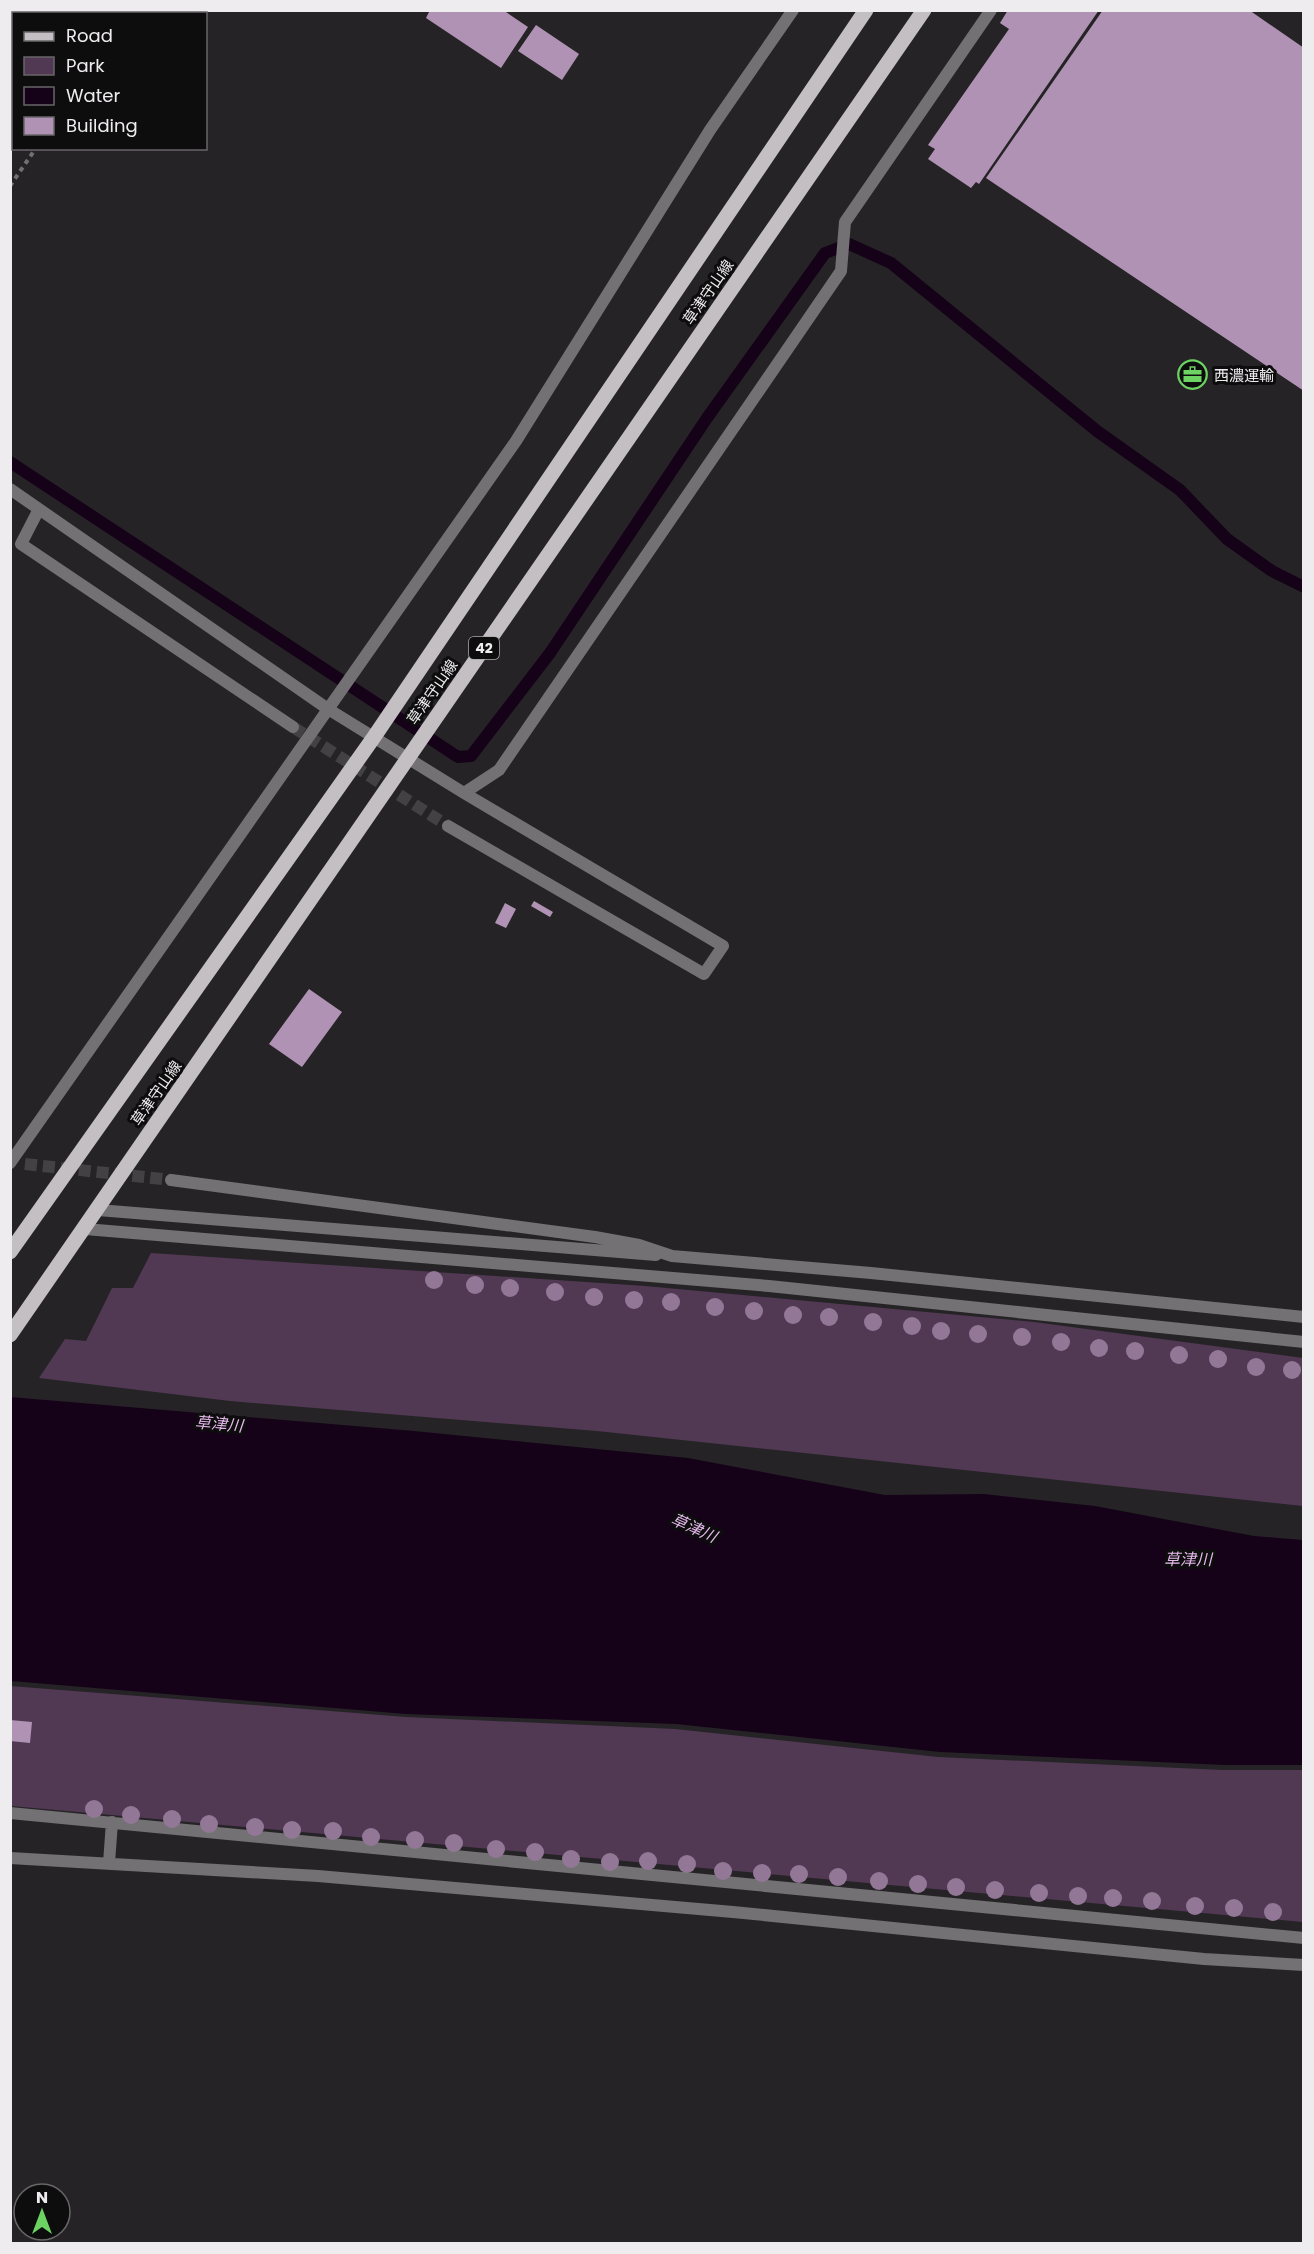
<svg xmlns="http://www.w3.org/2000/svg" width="1314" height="2254" viewBox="0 0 1314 2254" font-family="Poppins,'Noto Sans JP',sans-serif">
	<rect width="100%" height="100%" fill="#262326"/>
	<path fill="#513954" d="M151,1253L645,1286L1034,1322L1303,1358V1506L597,1431L230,1401L39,1378L65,1339L86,1341L112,1288H133Z
		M10,1686L406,1717L675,1729L938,1757L1222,1770H1303V1922L11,1806Z"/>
	<path fill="#150218" d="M10,1397L414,1431L688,1458L885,1495L984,1494L1095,1506L1254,1536L1303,1540V1765H1224L940,1752L676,1724L406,1714L11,1681Z"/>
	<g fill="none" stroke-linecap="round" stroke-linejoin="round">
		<path stroke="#150218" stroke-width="12" d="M10,462L458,757L471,756L550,653L707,418L825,253L849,244L891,263L1097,431L1180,490L1227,539L1272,571L1304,587"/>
	</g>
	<path fill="#b093b4" d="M430,10H503L528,27L501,68L426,18Z
		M1008,10H1099L979,184L976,182L971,188L928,159L935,149L928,145L1009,29L1000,23Z
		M1103,10H1249L1304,48V391L986,178Z
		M536,25L579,54L562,80L518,51Z
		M534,901L553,912L550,917L531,906Z
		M505,903L516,909L506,928L495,923Z
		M309,989L342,1012L302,1067L269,1044Z
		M10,1720L32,1722L30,1743L10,1741Z"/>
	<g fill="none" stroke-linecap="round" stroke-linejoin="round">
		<path stroke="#444144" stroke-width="12" stroke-dasharray="12 6" stroke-linecap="butt" d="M293,727L448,826
			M25,1164L171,1180"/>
		<path stroke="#727072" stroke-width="4" stroke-dasharray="4.5 4.5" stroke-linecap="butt" d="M125,14L127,10
			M10,186L36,148"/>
		<path stroke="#737173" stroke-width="12" d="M10,489L328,709L464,793L723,946L704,974L448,826
			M39,509L21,544L293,727
			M464,793L499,770L841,271L845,222L991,10
			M10,1163L516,441L710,130L793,10
			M171,1180L595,1237L639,1245L672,1256L871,1273L1304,1317
			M98,1210L656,1255
			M85,1229L769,1286L1304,1342
			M10,1813L1304,1938
			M10,1858L318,1876L733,1912L1204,1959L1304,1965
			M109,1863L112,1822"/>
		<path stroke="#c3bfc3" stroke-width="15" d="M10,1252L374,737L866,10
			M10,1335L924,10"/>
	</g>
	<g fill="#927896">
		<circle cx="434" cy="1280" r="9"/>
		<circle cx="475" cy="1285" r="9"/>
		<circle cx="510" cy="1288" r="9"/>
		<circle cx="555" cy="1292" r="9"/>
		<circle cx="594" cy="1297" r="9"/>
		<circle cx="634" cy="1300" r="9"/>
		<circle cx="671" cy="1302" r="9"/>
		<circle cx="715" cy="1307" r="9"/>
		<circle cx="754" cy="1311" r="9"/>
		<circle cx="793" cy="1315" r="9"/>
		<circle cx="829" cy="1317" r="9"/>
		<circle cx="873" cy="1322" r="9"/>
		<circle cx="912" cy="1326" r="9"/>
		<circle cx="941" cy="1331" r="9"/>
		<circle cx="978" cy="1334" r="9"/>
		<circle cx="1022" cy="1337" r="9"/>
		<circle cx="1061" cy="1342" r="9"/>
		<circle cx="1099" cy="1348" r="9"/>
		<circle cx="1135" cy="1351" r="9"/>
		<circle cx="1179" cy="1355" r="9"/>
		<circle cx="1218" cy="1359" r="9"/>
		<circle cx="1256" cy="1367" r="9"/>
		<circle cx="1292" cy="1370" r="9"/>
		<circle cx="94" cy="1809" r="9"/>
		<circle cx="131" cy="1815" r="9"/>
		<circle cx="172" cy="1819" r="9"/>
		<circle cx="209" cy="1824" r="9"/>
		<circle cx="255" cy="1827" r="9"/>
		<circle cx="292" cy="1830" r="9"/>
		<circle cx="333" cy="1831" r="9"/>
		<circle cx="371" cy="1837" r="9"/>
		<circle cx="415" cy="1840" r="9"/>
		<circle cx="454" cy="1843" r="9"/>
		<circle cx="496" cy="1849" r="9"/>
		<circle cx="535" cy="1852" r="9"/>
		<circle cx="571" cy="1859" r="9"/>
		<circle cx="648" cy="1861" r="9"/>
		<circle cx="610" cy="1862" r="9"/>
		<circle cx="687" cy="1864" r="9"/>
		<circle cx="723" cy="1871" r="9"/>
		<circle cx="762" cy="1873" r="9"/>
		<circle cx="799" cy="1874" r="9"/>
		<circle cx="838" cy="1877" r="9"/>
		<circle cx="879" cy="1881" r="9"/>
		<circle cx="918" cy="1884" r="9"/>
		<circle cx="956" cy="1887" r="9"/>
		<circle cx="995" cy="1890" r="9"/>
		<circle cx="1039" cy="1893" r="9"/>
		<circle cx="1078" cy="1896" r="9"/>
		<circle cx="1113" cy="1898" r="9"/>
		<circle cx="1152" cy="1901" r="9"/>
		<circle cx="1195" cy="1906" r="9"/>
		<circle cx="1234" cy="1908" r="9"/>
		<circle cx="1273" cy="1912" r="9"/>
	</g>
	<defs>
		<symbol id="office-ring" viewBox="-11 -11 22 22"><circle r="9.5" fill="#0e0d0e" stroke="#6cd362" stroke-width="1.5"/><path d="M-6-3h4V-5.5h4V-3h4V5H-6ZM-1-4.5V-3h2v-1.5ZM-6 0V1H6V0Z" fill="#6cd362"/></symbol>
	</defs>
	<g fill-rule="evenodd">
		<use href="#office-ring" x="1176" y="358" width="33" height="33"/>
	</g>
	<g text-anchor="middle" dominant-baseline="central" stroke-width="6" stroke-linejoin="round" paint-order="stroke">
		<rect fill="#0e0d0e" stroke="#aba9ab" stroke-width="1.5" x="469" y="637" width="30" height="22" rx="4.5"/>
		<g font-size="14" font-weight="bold" fill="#eeecee">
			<text x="484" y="648">42</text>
		</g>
		<g font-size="15" fill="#eeecee" stroke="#0e0d0e">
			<text transform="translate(708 292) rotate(-55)">草津守山線</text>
			<text transform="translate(432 692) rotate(-55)">草津守山線</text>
			<text transform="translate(156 1093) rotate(-55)">草津守山線</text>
		</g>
		<g font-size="15" fill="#eeecee" stroke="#0e0d0e" text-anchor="start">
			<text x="1214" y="375">西濃運輸</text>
		</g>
		<g font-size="16" font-style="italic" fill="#e6b9ed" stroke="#0e0d0e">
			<text transform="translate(219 1424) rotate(5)">草津川</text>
			<text transform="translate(694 1528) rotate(24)">草津川</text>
			<text x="1188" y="1559">草津川</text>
		</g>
	</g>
	<rect width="1314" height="2254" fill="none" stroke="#eeecee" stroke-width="24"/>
	<rect x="12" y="12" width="195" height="138" fill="#0e0d0e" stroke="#686668" stroke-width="1.5"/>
	<rect x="24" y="32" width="30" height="9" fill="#c3bfc3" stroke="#686668" stroke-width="1.5"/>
	<text x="66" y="42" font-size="18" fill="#eeecee">Road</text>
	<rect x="24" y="57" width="30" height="18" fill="#513954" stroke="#686668" stroke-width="1.5"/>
	<text x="66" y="72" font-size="18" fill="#eeecee">Park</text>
	<rect x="24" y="87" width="30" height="18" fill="#150218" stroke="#686668" stroke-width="1.5"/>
	<text x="66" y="102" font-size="18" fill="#eeecee">Water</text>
	<rect x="24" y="117" width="30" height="18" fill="#b093b4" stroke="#686668" stroke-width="1.5"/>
	<text x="66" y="132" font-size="18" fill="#eeecee">Building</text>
	<g transform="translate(42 2212)"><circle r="28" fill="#0e0d0e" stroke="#686668" stroke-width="1.5"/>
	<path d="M0-4.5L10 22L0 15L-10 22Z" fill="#6cd362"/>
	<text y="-9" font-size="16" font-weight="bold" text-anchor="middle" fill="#eeecee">N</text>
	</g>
</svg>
